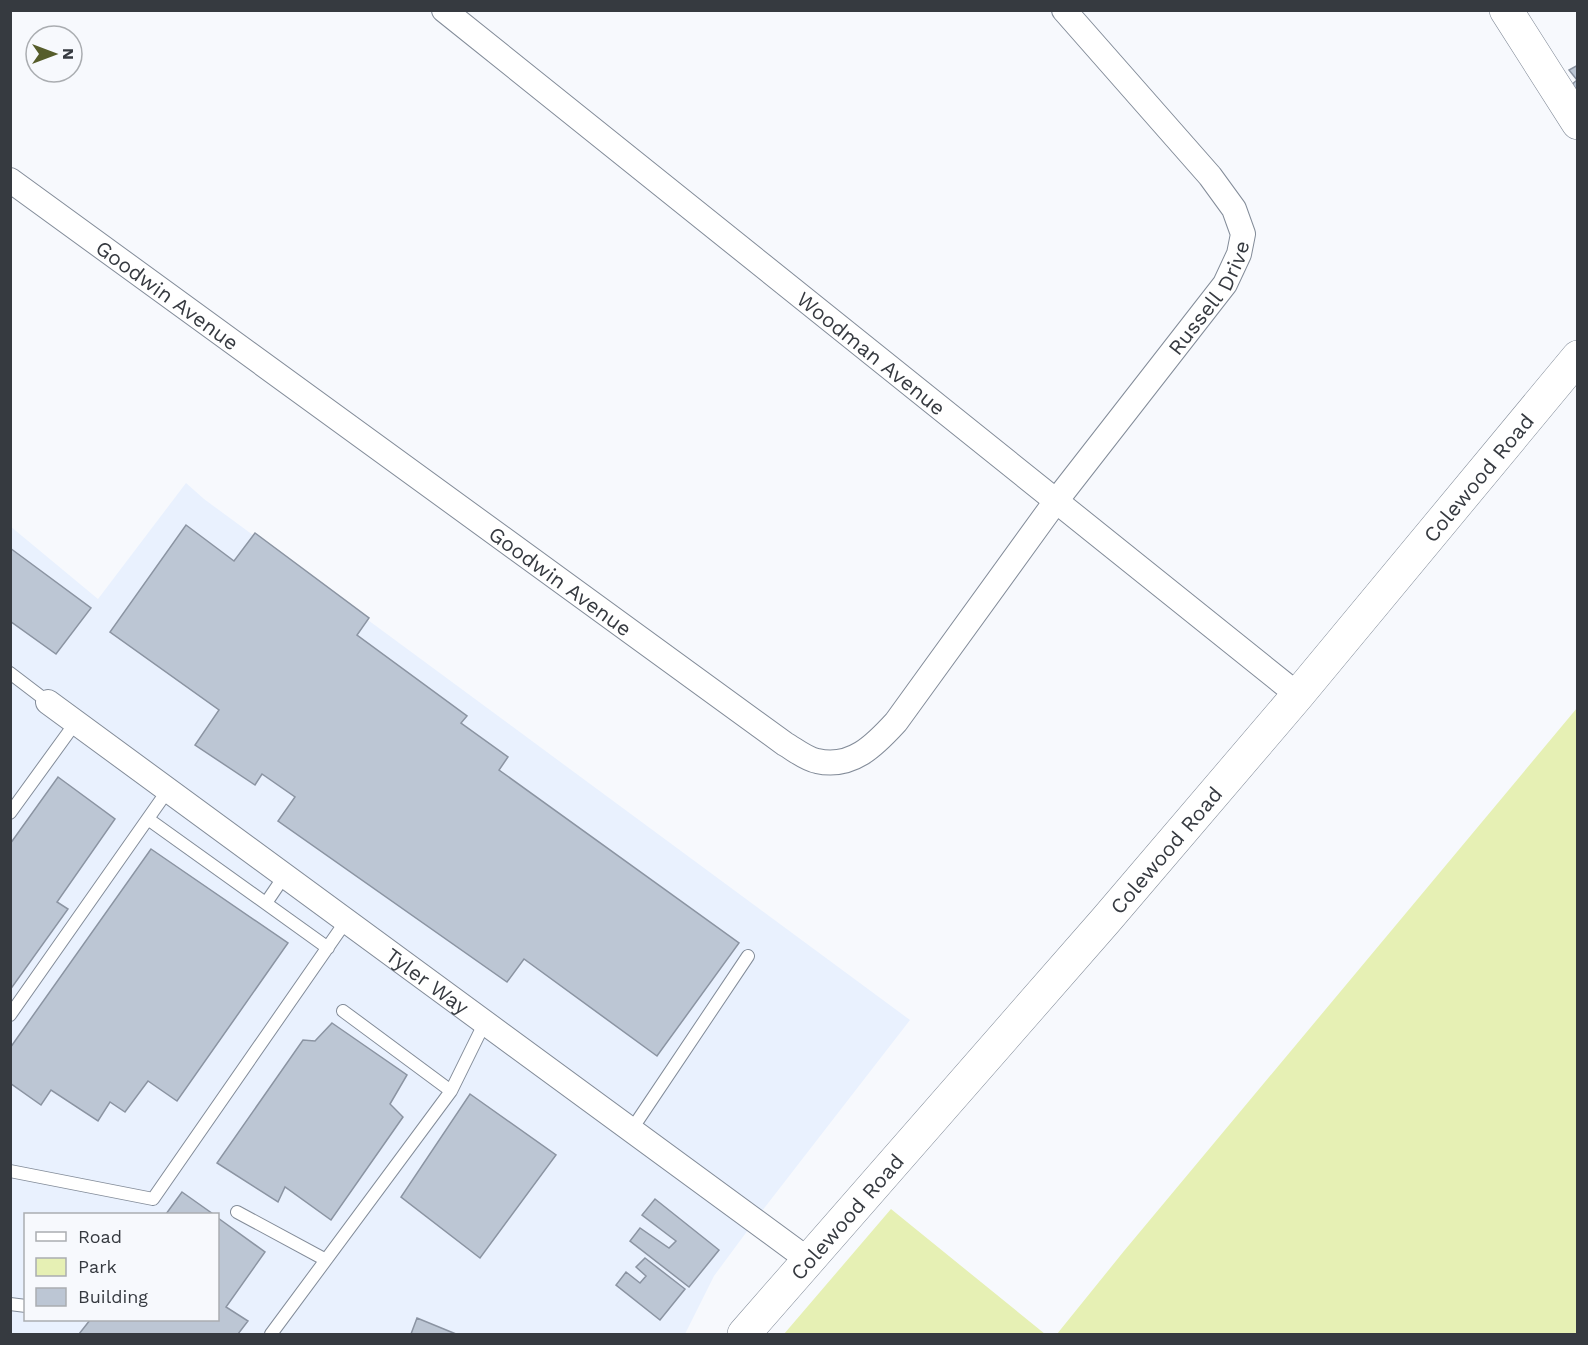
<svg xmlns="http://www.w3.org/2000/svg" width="1588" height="1345" viewBox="0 0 1588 1345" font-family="'Work Sans',sans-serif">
	<rect width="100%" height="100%" fill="#f7f9fd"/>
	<path fill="#e9f1fe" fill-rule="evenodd" d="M186,483L204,499L910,1020L762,1211L714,1276L685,1334H11L10,526L98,599ZM26,1214H218V1320H26Z"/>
	<path fill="#e6f0b4" d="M1577,708V1334H1057L1124,1251Z
		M891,1209L1045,1334H784Z"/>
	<path fill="#bcc6d4" stroke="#8b94a2" stroke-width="1.5" d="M1578,65V103L1569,87L1577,80L1569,70Z
		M186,525L234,561L255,533L369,618L357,635L467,716L461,723L508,757L499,770L739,943L657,1056L524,959L507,982L278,821L295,797L262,774L255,785L195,745L219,710L110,632Z
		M10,548L91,608L56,654L10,621Z
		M58,777L115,819L57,902L68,909L10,990V844Z
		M151,849L288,943L177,1101L148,1081L125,1112L110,1102L98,1121L51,1090L41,1105L10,1083V1048Z
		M332,1023L407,1075L390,1104L403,1117L331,1220L285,1187L278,1202L217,1163L303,1040L315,1041Z
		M470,1094L556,1155L480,1258L401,1197Z
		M182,1192L213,1214H166Z
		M655,1199L719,1250L689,1287L630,1241L640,1228L669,1248L676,1241L642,1215Z
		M218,1218L265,1252L226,1307L248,1321L238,1334H79L90,1320H218Z
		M645,1258L685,1289L660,1320L616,1285L626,1272L640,1283L646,1276L636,1267Z
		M417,1318L456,1334H411Z"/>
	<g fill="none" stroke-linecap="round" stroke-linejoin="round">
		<defs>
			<path id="service" d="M10,673L48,702
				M10,813L76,722
				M148,819L328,948
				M266,903L285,875
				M343,1011L451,1091L485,1022
				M10,1015L168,790
				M632,1129L748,956
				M10,1171L153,1199L346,921
				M237,1212L326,1260
				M10,1304L26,1306
				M271,1334L451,1091"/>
			<g id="minor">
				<path id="s1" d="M444,10L1298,695"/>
				<path id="s2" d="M10,180L785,744C794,749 806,759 817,761C852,769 875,745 896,722L1056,501L1225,284L1239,254L1243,234L1234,209L1210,176L1064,10"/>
				<path id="s3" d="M48,702L807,1259"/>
			</g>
			<g id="secondary">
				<path d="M1506,10L1578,123"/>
				<path id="s4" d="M744,1334L1106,920L1298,695L1578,357"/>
			</g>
		</defs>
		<use href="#service" stroke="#838c99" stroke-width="14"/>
		<use href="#minor" stroke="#838c99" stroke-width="26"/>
		<use href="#secondary" stroke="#838c99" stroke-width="34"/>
		<use href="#service" stroke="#fff" stroke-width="12"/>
		<use href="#minor" stroke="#fff" stroke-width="24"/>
		<use href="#secondary" stroke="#fff" stroke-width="33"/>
	</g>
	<g text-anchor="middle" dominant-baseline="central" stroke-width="4.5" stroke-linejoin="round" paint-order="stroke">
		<g font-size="21" fill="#363a40" stroke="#f7f9fd">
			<text stroke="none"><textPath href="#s2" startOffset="195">Goodwin Avenue</textPath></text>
			<text stroke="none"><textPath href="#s2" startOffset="1616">Russell Drive</textPath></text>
			<text stroke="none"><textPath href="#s1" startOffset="548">Woodman Avenue</textPath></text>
			<text stroke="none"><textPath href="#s4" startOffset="1128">Colewood Road</textPath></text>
			<text stroke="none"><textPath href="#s2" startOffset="681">Goodwin Avenue</textPath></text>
			<text stroke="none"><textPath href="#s4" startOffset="642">Colewood Road</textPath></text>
			<text stroke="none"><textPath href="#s3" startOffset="471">Tyler Way</textPath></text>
			<text stroke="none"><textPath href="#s4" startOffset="156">Colewood Road</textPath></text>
		</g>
	</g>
	<rect width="1588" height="1345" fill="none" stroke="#363a40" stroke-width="24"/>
	<rect x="24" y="1213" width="195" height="108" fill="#f7f9fd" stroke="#aaadb1" stroke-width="1.5"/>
	<rect x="36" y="1232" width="30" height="9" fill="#ffffff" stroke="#aaadb1" stroke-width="1.5"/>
	<text x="78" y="1243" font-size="18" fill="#363a40">Road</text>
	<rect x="36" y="1258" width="30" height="18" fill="#e6f0b4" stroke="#aaadb1" stroke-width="1.5"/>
	<text x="78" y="1273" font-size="18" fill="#363a40">Park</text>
	<rect x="36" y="1288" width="30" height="18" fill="#bcc6d4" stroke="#aaadb1" stroke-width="1.5"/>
	<text x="78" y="1303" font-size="18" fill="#363a40">Building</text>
	<g transform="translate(54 54) rotate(90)"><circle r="28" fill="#f7f9fd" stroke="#aaadb1" stroke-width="1.5"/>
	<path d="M0-4.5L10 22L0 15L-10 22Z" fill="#565d2b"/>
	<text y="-9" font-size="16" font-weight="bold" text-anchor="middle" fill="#363a40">N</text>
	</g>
</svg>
